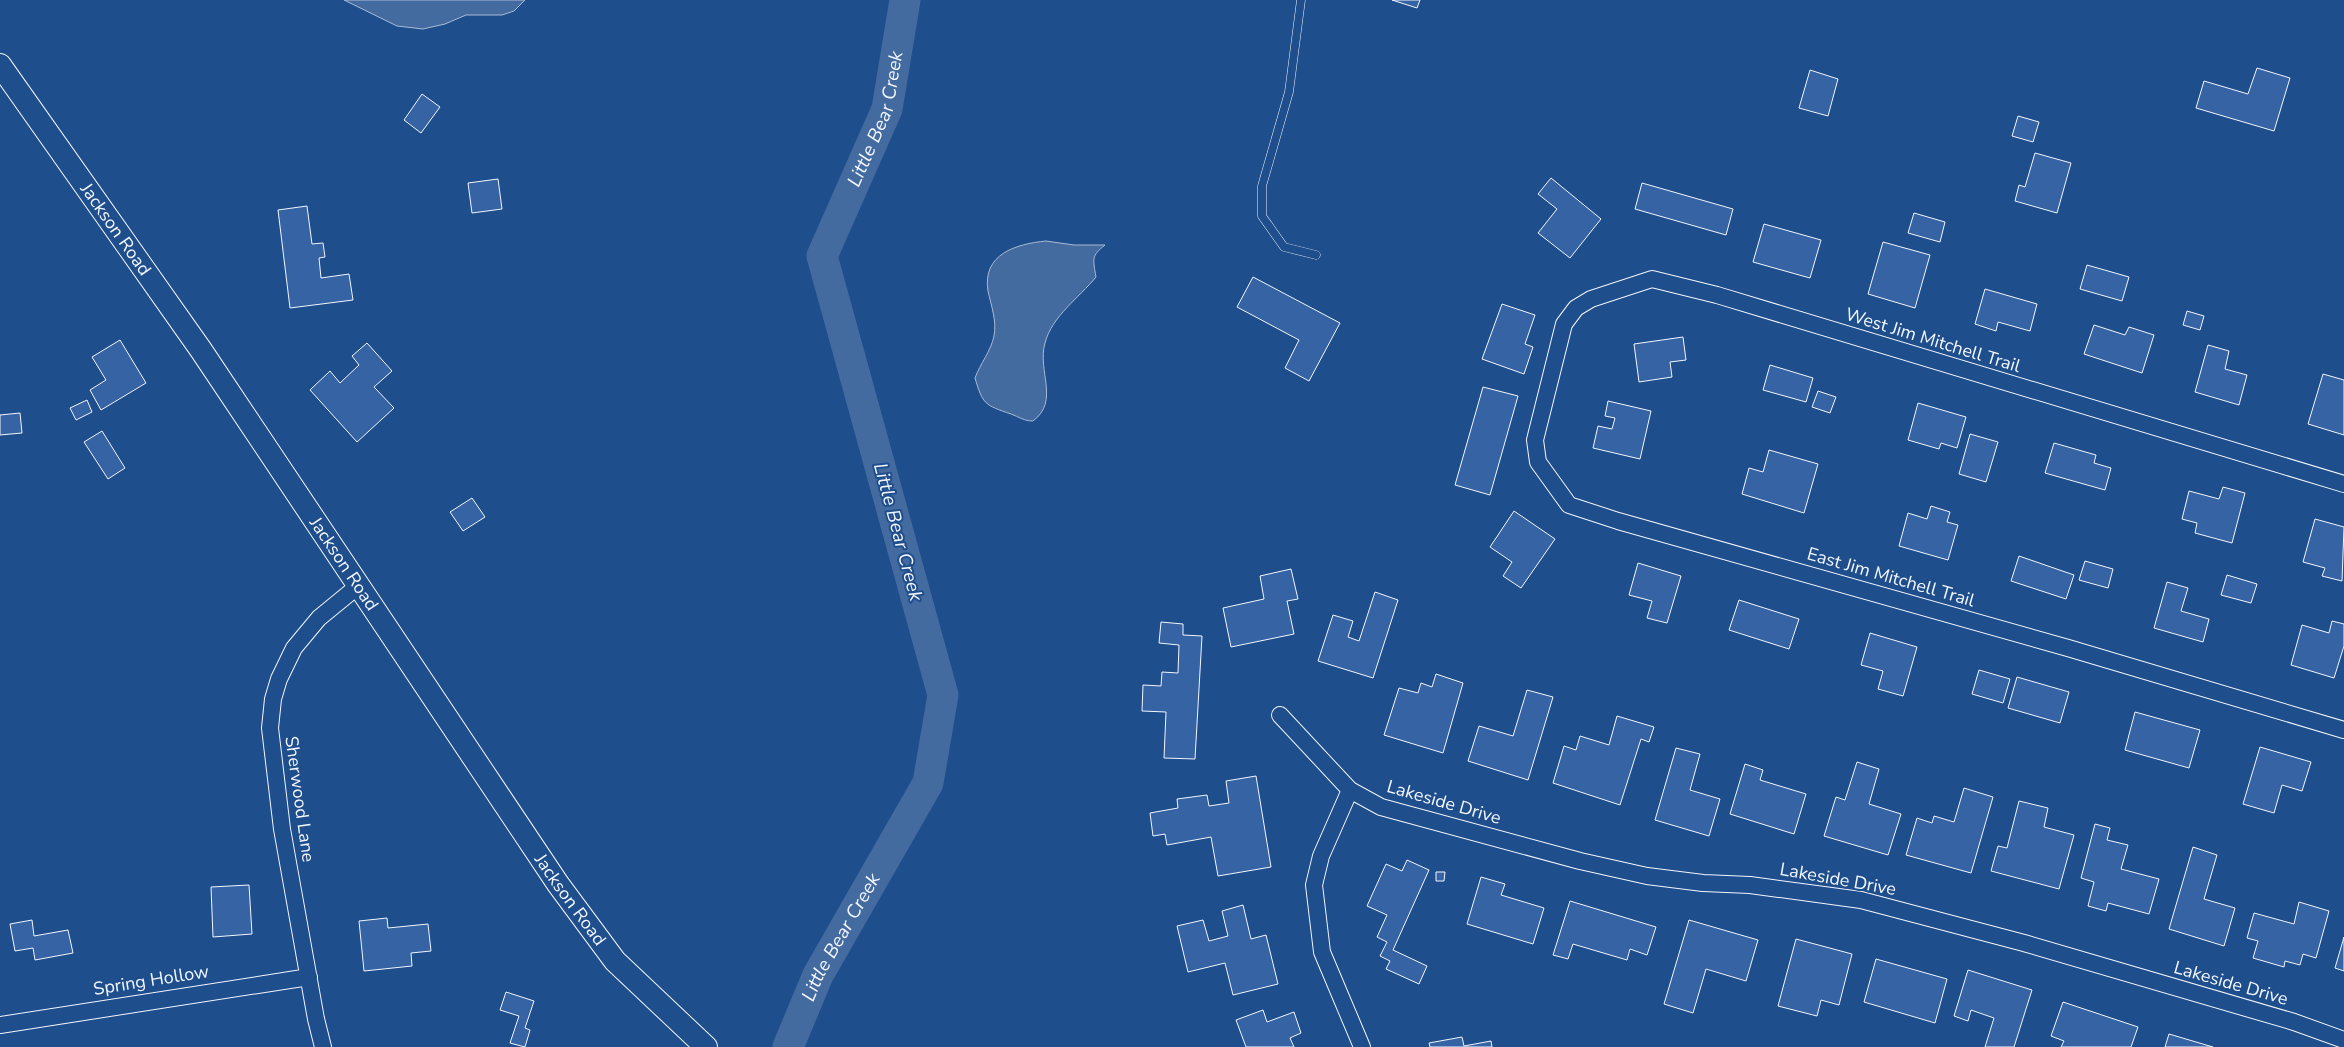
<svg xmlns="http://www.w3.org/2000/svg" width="2344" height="1047" font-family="'Nunito Sans',sans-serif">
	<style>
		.water { fill: #446ba0; stroke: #a8bbd7 }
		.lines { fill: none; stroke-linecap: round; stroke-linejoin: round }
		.river { stroke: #446ba0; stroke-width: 31 }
		.building { fill: #3563a3; stroke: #f2f6ff }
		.service-casing { stroke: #f2f6ff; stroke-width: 9 }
		.minor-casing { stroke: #f2f6ff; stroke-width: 18 }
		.secondary-casing { stroke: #f2f6ff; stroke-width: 24 }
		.service { stroke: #1f4e8c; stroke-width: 8 }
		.minor { stroke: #1f4e8c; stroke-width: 16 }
		.secondary { stroke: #1f4e8c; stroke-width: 22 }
		.labels { text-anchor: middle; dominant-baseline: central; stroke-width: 4; stroke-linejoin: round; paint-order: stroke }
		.street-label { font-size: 18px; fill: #f2f6ff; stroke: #1f4e8c }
		.water-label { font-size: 19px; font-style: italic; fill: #f2f6ff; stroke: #1f4e8c }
	</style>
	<rect width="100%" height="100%" fill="#1f4e8c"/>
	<path class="water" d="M344,0H525L514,11L502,15H466L445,24L423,29L397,26Z
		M1046,241L1074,245H1105C1091,256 1093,259 1096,277C1079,298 1052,316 1045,343C1037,371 1060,401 1033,421C1024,421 1019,417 1011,414C985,405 983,405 975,378C980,364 991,351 994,336C997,321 991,305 988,291C982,254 1016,244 1046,241Z"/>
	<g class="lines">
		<path class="river" id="s1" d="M788,1047L818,975L928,783L943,695L822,256L887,109L905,0"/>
	</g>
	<path class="building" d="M1392,0H1420L1417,8Z
		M2257,68L2290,78L2274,131L2196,108L2204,81L2248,94Z
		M1810,70L1838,79L1828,116L1799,108Z
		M422,94L440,107L421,133L404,120Z
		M2018,116L2039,122L2033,142L2012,136Z
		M2035,153L2071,163L2057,213L2015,201L2019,185L2025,187Z
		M1551,178L1601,219L1570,258L1538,233L1557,209L1538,194Z
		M498,179L502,209L472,213L468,183Z
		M1642,183L1733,209L1726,235L1635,209Z
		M307,206L312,244L323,243L325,257L319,258L321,278L349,274L353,300L290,308L278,210Z
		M1914,213L1945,222L1940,242L1908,233Z
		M1764,224L1821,240L1810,278L1753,262Z
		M1883,242L1930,255L1915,308L1868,294Z
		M2087,265L2129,277L2122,301L2080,289Z
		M1253,277L1340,323L1309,381L1285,368L1299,340L1237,307Z
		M1985,289L2037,304L2030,331L1998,322L1996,331L1975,324Z
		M1502,304L1535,315L1525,344L1533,347L1524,374L1482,359Z
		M2187,311L2204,316L2200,330L2183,325Z
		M2094,325L2125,335L2129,327L2154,335L2142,373L2084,354Z
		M1683,337L1686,360L1670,362L1672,377L1639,382L1634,344Z
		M120,340L146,383L101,410L90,390L106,380L92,357Z
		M367,343L392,371L374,387L394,408L357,442L310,390L330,371L340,383L359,365L352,356Z
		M2208,345L2229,351L2225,369L2247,375L2239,405L2195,392Z
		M1770,365L1813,378L1806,402L1763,390Z
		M2323,374L2344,380V435L2308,424Z
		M1483,387L1518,396L1490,495L1455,485Z
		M1818,391L1836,397L1830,413L1812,407Z
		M87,400L92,412L76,420L70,408Z
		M1608,401L1651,411L1640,459L1593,448L1598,426L1612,429L1615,418L1605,416Z
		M1918,403L1966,417L1957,448L1941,443L1939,449L1908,440Z
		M20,413L22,433L0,435V415Z
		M102,431L125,468L108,479L84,442Z
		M1970,434L1998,442L1986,482L1959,474Z
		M2054,443L2096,455L2094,463L2111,468L2105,490L2045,473Z
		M1769,450L1818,464L1804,513L1742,494L1749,468L1763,472Z
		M2223,487L2245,493L2232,543L2195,533L2197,523L2182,519L2189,491L2219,499Z
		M472,498L485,517L463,531L450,512Z
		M1931,506L1950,512L1947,522L1958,525L1948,560L1899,546L1908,513L1927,519Z
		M1514,511L1555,539L1521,588L1503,576L1512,562L1490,547Z
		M2315,519L2344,527L2342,581L2322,576L2325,568L2303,562Z
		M2019,556L2074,575L2066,599L2011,581Z
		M2085,561L2113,569L2108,588L2079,580Z
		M1638,563L1681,576L1667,623L1647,618L1652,601L1629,595Z
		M1291,569L1298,599L1287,601L1294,634L1231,647L1223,608L1264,599L1260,576Z
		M2227,575L2257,584L2251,603L2221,595Z
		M2167,582L2188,588L2181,611L2209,619L2203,642L2154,628Z
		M1375,592L1398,600L1373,678L1318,661L1333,615L1353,621L1348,637L1359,641Z
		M1739,600L1799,619L1789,649L1729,630Z
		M2332,621L2344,624V646L2334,678L2291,665L2302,625L2329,633Z
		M1161,622L1183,624V635L1202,636L1195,759L1164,758L1166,712L1142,711L1143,685L1161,686L1162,672L1178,673L1179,645L1159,643Z
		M1870,633L1917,647L1903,696L1878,689L1883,671L1861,665Z
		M1979,670L2010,679L2003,703L1972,694Z
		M1436,674L1463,683L1443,753L1384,735L1399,688L1418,693L1421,683L1432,687Z
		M2017,677L2069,692L2060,723L2008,708Z
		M1527,690L1553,697L1528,780L1468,761L1479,726L1513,736Z
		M2135,712L2200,730L2189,768L2125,750Z
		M1617,716L1654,727L1649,742L1641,739L1620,805L1553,783L1564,746L1576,750L1580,736L1609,745Z
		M2260,747L2311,762L2302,791L2282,785L2274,813L2243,804Z
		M1676,748L1700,754L1690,790L1720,799L1709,836L1655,820Z
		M1857,762L1879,769L1869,804L1901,814L1888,855L1824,836L1836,797L1845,800Z
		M1745,764L1763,770L1760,780L1806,794L1794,834L1730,814Z
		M1256,776L1271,867L1218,876L1211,837L1167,845L1165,834L1153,836L1150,813L1178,808L1177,799L1207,795L1209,806L1229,803L1226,781Z
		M1964,788L1993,797L1971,873L1906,855L1917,818L1932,823L1934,816L1954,822Z
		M2019,801L2048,808L2044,827L2074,835L2059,889L1991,871L1998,846L2007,848Z
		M2095,824L2110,828L2107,840L2128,845L2121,869L2159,879L2149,914L2108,903L2106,911L2088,906L2094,882L2081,878Z
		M2193,847L2217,855L2204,899L2235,908L2224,946L2169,929Z
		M1407,860L1429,870L1393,950L1427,966L1419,984L1386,969L1390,961L1380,956L1387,942L1377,937L1387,915L1367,906L1386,864L1402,871Z
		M1436,872H1445L1444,881H1436Z
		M1481,877L1505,884L1501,895L1544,908L1533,944L1467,924Z
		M249,885L252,934L213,937L211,887Z
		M1570,901L1656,927L1647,955L1630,949L1627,960L1573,944L1568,959L1553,955Z
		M2299,902L2329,911L2316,958L2303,954L2300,965L2285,961L2284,967L2253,958L2258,941L2247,938L2254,913L2294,924Z
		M1243,905L1251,939L1266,935L1278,984L1233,995L1225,963L1188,972L1177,926L1203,920L1209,941L1228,936L1222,911Z
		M387,918L388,928L428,924L431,951L411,953L412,966L364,971L359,921Z
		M32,920L34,936L68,930L73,953L35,960L33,948L15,951L10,924Z
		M1689,920L1758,940L1746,981L1706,969L1693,1013L1664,1004Z
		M2344,937V971L2335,968Z
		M1796,939L1852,954L1839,1005L1821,1000L1817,1016L1778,1006Z
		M1876,959L1947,979L1935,1023L1864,1002Z
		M1968,970L2032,990L2014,1047H1985L1994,1018L1971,1010L1968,1021L1954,1016Z
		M506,992L534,1001L525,1028L530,1030L525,1047L510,1043L519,1016L500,1010Z
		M2063,1002L2138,1027L2131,1047H2061L2064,1041L2051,1036Z
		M1263,1010L1267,1022L1294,1012L1301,1033L1290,1038L1294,1047H1246L1236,1020Z
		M2169,1034L2213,1047H2165Z
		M1462,1037L1464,1046L1491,1041L1492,1047H1430L1429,1043Z"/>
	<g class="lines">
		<g class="service-casing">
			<path id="service" d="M1301,0L1289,92L1262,186V216L1284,247L1316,255"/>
		</g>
		<g class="minor-casing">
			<path id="minor" d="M2344,484L1717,295L1652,279L1591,299L1576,308L1564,324L1535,440L1538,462L1569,505L1618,521L2068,648L2344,730
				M1280,715L1350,790L1381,807L1580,861L1647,876L1703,883L1750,885L1861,900L2024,943L2294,1022L2344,1040
				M1350,790L1321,856L1314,885L1322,952L1362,1047
				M0,1025L309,977
				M323,1047L316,1019L282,829L270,728L273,699L279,679L294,648L319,618L358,586"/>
		</g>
		<g class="secondary-casing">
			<g id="secondary">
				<path id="s2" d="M0,65L201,350L558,884L615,961L706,1047"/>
			</g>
		</g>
		<use href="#service" class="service"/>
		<use href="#minor" class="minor"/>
		<use href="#secondary" class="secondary"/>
	</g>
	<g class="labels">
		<g class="street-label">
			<text stroke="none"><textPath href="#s2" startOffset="201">Jackson Road</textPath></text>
			<text transform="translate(1933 340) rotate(17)">West Jim Mitchell Trail</text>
			<text stroke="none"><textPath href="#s2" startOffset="606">Jackson Road</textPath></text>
			<text transform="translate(1891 577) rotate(16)">East Jim Mitchell Trail</text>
			<text transform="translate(300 799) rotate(82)">Sherwood Lane</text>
			<text transform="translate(1444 802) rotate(16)">Lakeside Drive</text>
			<text transform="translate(1838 879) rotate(10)">Lakeside Drive</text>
			<text stroke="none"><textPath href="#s2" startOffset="1011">Jackson Road</textPath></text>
			<text transform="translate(151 980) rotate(-9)">Spring Hollow</text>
			<text transform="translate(2231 983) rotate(16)">Lakeside Drive</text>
		</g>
		<g class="water-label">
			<text stroke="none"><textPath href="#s1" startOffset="992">Little Bear Creek</textPath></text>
			<text transform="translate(898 532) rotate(75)">Little Bear Creek</text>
			<text stroke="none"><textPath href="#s1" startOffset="122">Little Bear Creek</textPath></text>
		</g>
	</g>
</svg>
